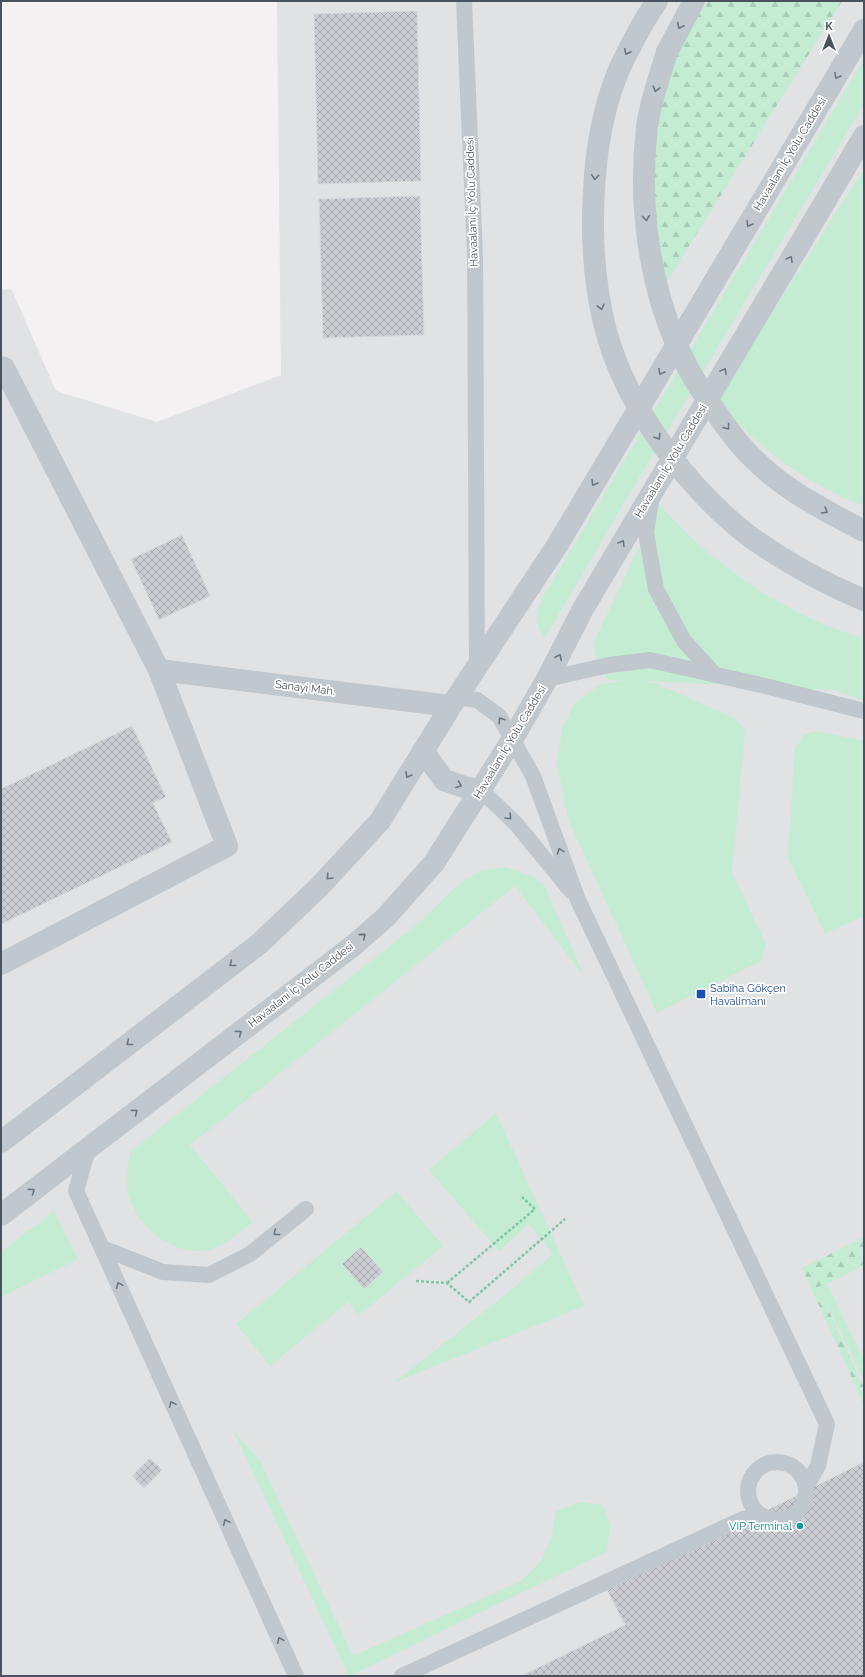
<svg xmlns="http://www.w3.org/2000/svg" width="865" height="1677" font-family="Raleway,sans-serif">
	<style>
		.airport { fill: #e0e2e4 }
		.grass { fill: #c3ecd3 }
		.forest { fill: url(#forest-firs) }
		.building { fill: url(#building-cross-hatch); stroke: #d5d7db }
		.lines { fill: none; stroke-linecap: round; stroke-linejoin: round }
		.path { stroke: #7dc8a4; stroke-width: 2.5; stroke-dasharray: 3 2; stroke-linecap: butt }
		.lane { stroke: #c0c8ce; stroke-width: 16 }
		.street { stroke: #c0c8ce; stroke-width: 22 }
		.street-bridge { stroke: #c0c8ce; stroke-width: 22 }
		.oneway { stroke: #6d767f }
		.transit-dot { fill: #1a4fb4; stroke: #fff; stroke-width: 1.5 }
		.culture-dot { fill: #0f9aa8; stroke: #fff; stroke-width: 1.5 }
		.labels { text-anchor: middle; dominant-baseline: central; stroke-width: 3.5; stroke-linejoin: round; paint-order: stroke }
		.street-label { font-size: 11px; fill: #4a535d; stroke: #fff }
		.transit-label { font-size: 11px; fill: #164399; stroke: #fff; text-anchor: start }
		.culture-label { font-size: 11px; fill: #0d838f; stroke: #fff; text-anchor: end }
	</style>
	<defs>
		<pattern id="forest-firs" width="22" height="20" patternUnits="userSpaceOnUse"><rect width="22" height="20" fill="#c3ecd3"/><path d="M5 1l3.5 6h-7zM16 11l3.5 6h-7z" fill="#a9ccb8"/></pattern>
		<pattern id="building-cross-hatch" width="8" height="8" patternUnits="userSpaceOnUse"><rect width="8" height="8" fill="#cbcdd2"/><path d="M0 0l8 8M0 8l8-8" fill="none" stroke="#a7a9ae"/></pattern>
	</defs>
	<rect width="100%" height="100%" fill="#f3f1f1"/>
	<path class="airport" d="M277,1H864V1676H1V289L12,290L56,391L157,422L281,375Z"/>
	<path class="grass" d="M864,59V104L630,493L545,638C534,625 536,612 543,597Z
		M864,169V505C853,503 843,497 833,492C787,470 750,438 716,400Z
		M659,505C674,520 689,537 705,550C751,588 806,623 864,638V700L833,690L643,681L655,683L734,718L745,731L732,873L766,944L761,961L657,1013L569,821L557,764L562,729L575,703L601,684L628,681L608,680L596,662L594,642Z
		M817,731L864,741V916L825,933L788,858L795,748L805,734Z
		M506,867L531,876L544,885L584,976L515,886L190,1145L253,1222C242,1230 229,1242 217,1247C181,1263 136,1229 128,1193C125,1179 128,1164 131,1151L414,927L460,883L482,870Z
		M496,1113L584,1306L395,1382L505,1295L553,1254L529,1224L499,1251L429,1170Z
		M397,1191L443,1246L359,1315L348,1302L270,1366L236,1324Z
		M54,1211L78,1259L1,1297V1252Z
		M864,1241V1265L827,1284L864,1360V1380L809,1268Z
		M233,1430L259,1459L353,1656L521,1581L542,1560L552,1535L556,1511L581,1502L602,1505L611,1525L606,1552L349,1676Z"/>
	<path class="forest" d="M708,1H842L663,288L649,222L656,119L678,52L694,22Z
		M864,1237V1264L818,1287L864,1388V1405L802,1268Z"/>
	<path class="building" d="M417,11L421,181L318,184L314,14Z
		M420,196L424,335L323,338L319,199Z
		M182,535L210,596L159,620L131,559Z
		M132,726L166,797L153,803L172,842L1,924V789Z
		M361,1247L383,1272L364,1289L342,1264Z
		M150,1458L162,1470L144,1488L132,1476Z
		M864,1462V1676H526L525,1674L625,1625L607,1590Z"/>
	<g class="lines">
		<path class="path" d="M416,1281L447,1283L469,1302L565,1219
			M447,1283L535,1209L522,1197"/>
		<path class="lane" d="M464,1L475,255L477,666
			M651,500L646,533L656,589L684,641L715,675
			M547,679L609,665L650,660L765,686L864,711
			M457,697L477,700L499,716L533,776L578,900L827,1424L818,1466L806,1487
			M481,790L517,825L571,891
			M88,1149L76,1191L296,1676
			M102,1248L163,1272L209,1275L250,1254L306,1209
			M748 1491a29 29 0 1 1 58 0a29 29 0 1 1-58 0Z
			M402,1676L743,1519L762,1516"/>
		<path class="street" d="M646,18L657,1
			M667,52L694,1
			M1,367L4,368L159,670L227,846L1,964
			M159,670L451,706
			M423,751L444,780L467,788L481,790
			M1,1142L259,944L318,888L380,821L451,706L558,544L864,30
			M1,1215L354,945L386,917L434,863L512,740L547,679L583,609L864,136"/>
		<path class="street-bridge" d="M646,18C636,36 626,53 618,72C603,109 596,150 594,190C591,238 594,285 606,331C627,408 687,488 749,536C785,562 823,583 864,600
			M667,52C660,76 650,102 647,127C638,205 649,290 684,360C692,378 703,393 714,409C727,429 742,449 760,465C790,493 828,512 864,531"/>
	</g>
	<defs><path id="oneway-chevron" d="M-2-3.5L2.5 0L-2 3.5" fill="none" stroke-width="1.6" stroke-linecap="round" stroke-linejoin="round"/></defs>
	<g class="oneway">
		<use href="#oneway-chevron" transform="translate(680 26) rotate(117)"/>
		<use href="#oneway-chevron" transform="translate(627 52) rotate(115)"/>
		<use href="#oneway-chevron" transform="translate(837 76) rotate(121)"/>
		<use href="#oneway-chevron" transform="translate(656 89) rotate(105)"/>
		<use href="#oneway-chevron" transform="translate(595 177) rotate(95)"/>
		<use href="#oneway-chevron" transform="translate(646 218) rotate(85)"/>
		<use href="#oneway-chevron" transform="translate(749 224) rotate(121)"/>
		<use href="#oneway-chevron" transform="translate(790 259) rotate(-59)"/>
		<use href="#oneway-chevron" transform="translate(601 307) rotate(77)"/>
		<use href="#oneway-chevron" transform="translate(724 371) rotate(-59)"/>
		<use href="#oneway-chevron" transform="translate(661 372) rotate(121)"/>
		<use href="#oneway-chevron" transform="translate(727 427) rotate(53)"/>
		<use href="#oneway-chevron" transform="translate(658 437) rotate(56)"/>
		<use href="#oneway-chevron" transform="translate(594 483) rotate(121)"/>
		<use href="#oneway-chevron" transform="translate(825 511) rotate(31)"/>
		<use href="#oneway-chevron" transform="translate(622 543) rotate(-59)"/>
		<use href="#oneway-chevron" transform="translate(559 657) rotate(-63)"/>
		<use href="#oneway-chevron" transform="translate(501 720) rotate(-123)"/>
		<use href="#oneway-chevron" transform="translate(408 775) rotate(121)"/>
		<use href="#oneway-chevron" transform="translate(459 785) rotate(20)"/>
		<use href="#oneway-chevron" transform="translate(509 817) rotate(46)"/>
		<use href="#oneway-chevron" transform="translate(560 851) rotate(-110)"/>
		<use href="#oneway-chevron" transform="translate(329 877) rotate(133)"/>
		<use href="#oneway-chevron" transform="translate(363 936) rotate(-41)"/>
		<use href="#oneway-chevron" transform="translate(232 964) rotate(142)"/>
		<use href="#oneway-chevron" transform="translate(239 1033) rotate(-37)"/>
		<use href="#oneway-chevron" transform="translate(129 1043) rotate(142)"/>
		<use href="#oneway-chevron" transform="translate(135 1112) rotate(-37)"/>
		<use href="#oneway-chevron" transform="translate(32 1191) rotate(-37)"/>
		<use href="#oneway-chevron" transform="translate(276 1233) rotate(141)"/>
		<use href="#oneway-chevron" transform="translate(119 1285) rotate(-114)"/>
		<use href="#oneway-chevron" transform="translate(172 1404) rotate(-114)"/>
		<use href="#oneway-chevron" transform="translate(226 1522) rotate(-114)"/>
		<use href="#oneway-chevron" transform="translate(280 1640) rotate(-114)"/>
	</g>
	<rect class="transit-dot" x="696" y="989" width="10" height="10" rx="2"/>
	<circle class="culture-dot" cx="800" cy="1526" r="4"/>
	<g class="labels">
		<g class="street-label">
			<text transform="translate(790 154) rotate(-59)">Havaalanı İç Yolu Caddesi</text>
			<text transform="translate(472 202) rotate(-92)">Havaalanı İç Yolu Caddesi</text>
			<text transform="translate(671 461) rotate(-59)">Havaalanı İç Yolu Caddesi</text>
			<text transform="translate(305 688) rotate(7)">Sanayi Mah.</text>
			<text transform="translate(510 742) rotate(-59)">Havaalanı İç Yolu Caddesi</text>
			<text transform="translate(301 985) rotate(-38)">Havaalanı İç Yolu Caddesi</text>
		</g>
		<g class="transit-label">
			<text x="710" y="988">Sabiha Gökçen<tspan x="710" dy="13">Havalimanı</tspan></text>
		</g>
		<g class="culture-label">
			<text x="792" y="1526">VIP Terminal</text>
		</g>
	</g>
	<rect width="865" height="1677" fill="none" stroke="#4a535d" stroke-width="4"/>
	<g transform="translate(829 36)" stroke="#ffffff" stroke-width="3" paint-order="stroke">
	<path d="M0-3L7 15L0 10L-7 15Z" fill="#4a535d"/>
	<text y="-6" font-size="11" font-weight="bold" text-anchor="middle" fill="#4a535d">K</text>
	</g>
</svg>
